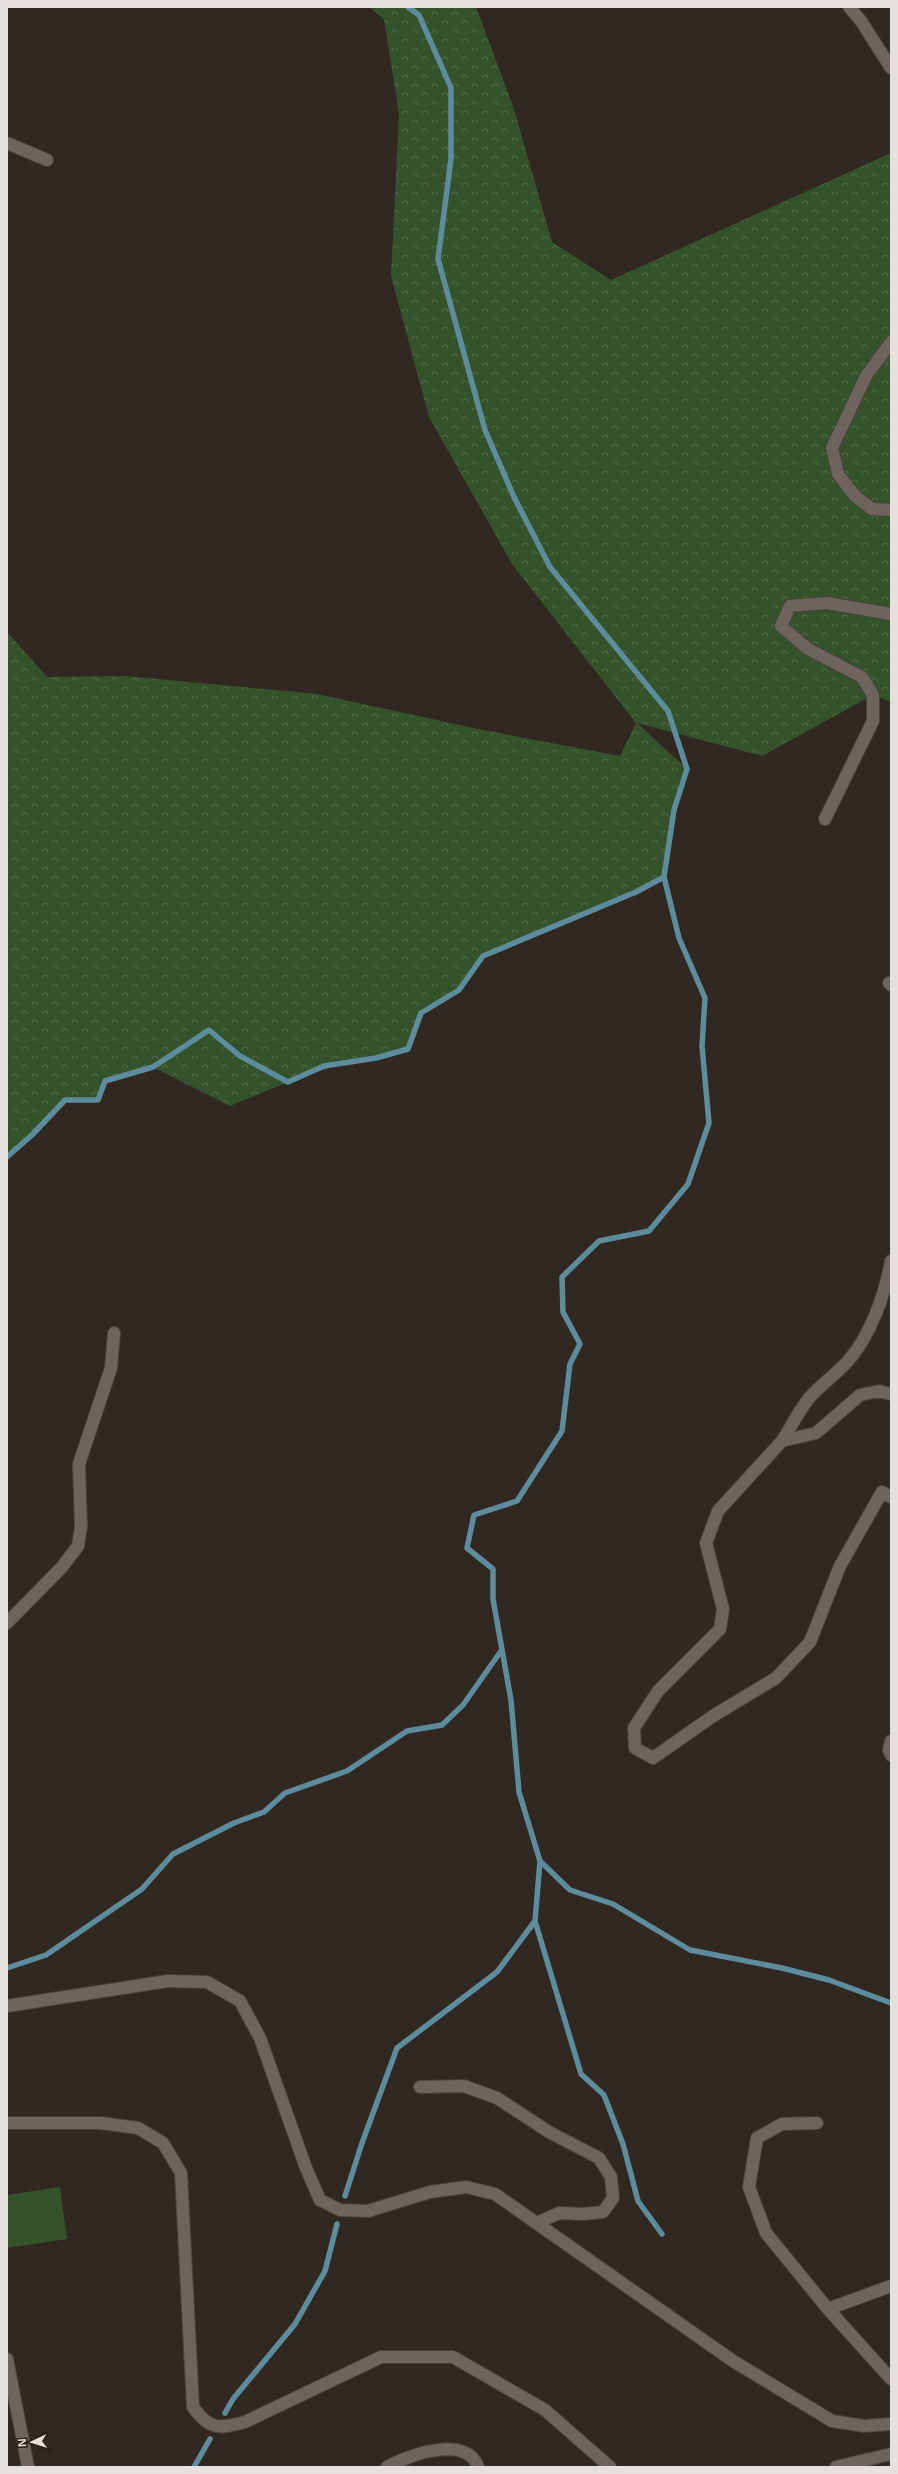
<svg xmlns="http://www.w3.org/2000/svg" width="898" height="2474" font-family="'Open Sans',sans-serif">
	<style>
		.grass { fill: #34532b }
		.forest { fill: url(#forest-crowns) }
		.lines { fill: none; stroke-linecap: round; stroke-linejoin: round }
		.stream { stroke: #5d8c9d; stroke-width: 5.5 }
		.minor-casing { stroke: #4a433d; stroke-width: 14 }
		.minor { stroke: #6e645d; stroke-width: 12 }
	</style>
	<defs>
		<pattern id="forest-crowns" width="20" height="18" patternUnits="userSpaceOnUse"><rect width="20" height="18" fill="#34532b"/><path d="M2 6a3 3 0 1 1 6 0M12 15a3 3 0 1 1 6 0" fill="none" stroke="#516b49"/></pattern>
	</defs>
	<rect width="100%" height="100%" fill="#312822"/>
	<path class="grass" d="M60,2187L67,2239L7,2248V2195Z"/>
	<path class="forest" d="M369,7H476L514,109L552,242L611,280L891,153V702L873,695L762,756L637,723L687,769L674,810L664,877L636,892L483,956L459,990L421,1013L408,1049L376,1058L341,1064L288,1082L230,1106L153,1067L106,1081L98,1100H65L32,1135L7,1157L8,633L47,677L125,676L317,694L478,729L620,756L636,723L512,564L429,417L391,276L399,114L384,19Z"/>
	<g class="lines">
		<path class="stream" d="M408,7L419,15L451,88V159L438,259L485,430L514,497L550,567L668,711L687,769L674,810L664,877L679,938L705,998L702,1046L709,1123L688,1184L649,1231L599,1241L562,1277L563,1312L580,1344L570,1364L562,1431L517,1501L474,1515L467,1548L493,1569V1599L511,1700L519,1792L540,1861L570,1890L613,1904L690,1950L782,1968L829,1980L891,2003
			M7,1157L32,1135L65,1100H98L105,1081L153,1067L209,1030L240,1056L288,1082L324,1066L376,1058L408,1049L421,1013L459,990L483,956L636,892L664,877
			M535,1921L581,2074L604,2095L623,2144L638,2201L662,2234
			M7,1968L46,1955L142,1889L173,1854L234,1823L264,1812L285,1793L347,1771L407,1731L442,1725L463,1705L501,1651
			M345,2196L362,2143L397,2048L497,1972L535,1921L540,1861
			M225,2413L233,2399L295,2324L325,2271L337,2224
			M194,2467L210,2439"/>
		<g class="minor-casing">
			<path id="minor" d="M849,7L861,21L891,68
				M7,143L47,160
				M891,342L866,376L832,448L838,474L855,496L872,509L891,510
				M825,819L873,721V695L862,677L808,649L781,626L790,606L827,603L891,614
				M889,983L891,985
				M891,1394L879,1391L860,1395L816,1433L782,1441L718,1511L706,1543L723,1609L720,1629L658,1691L634,1728L635,1748L653,1758L713,1716L776,1678L810,1642L840,1566L882,1492L891,1497
				M782,1441C791,1427 799,1410 810,1397C822,1384 836,1374 848,1361C871,1335 885,1294 891,1261
				M7,1623L62,1567L78,1546L81,1527L79,1464L111,1368L114,1333
				M891,1741L889,1750L891,1755
				M7,2006L168,1981L207,1982L240,2001L260,2038L306,2168L320,2200L340,2210L368,2211L430,2192L466,2187L495,2194L733,2361L832,2421L864,2426L891,2424
				M420,2087L464,2086L497,2098L549,2132L599,2158L611,2177L613,2198L603,2212L583,2214L559,2213L537,2223
				M7,2123H101L138,2128L163,2143L181,2173L193,2407C209,2430 219,2429 245,2422L381,2357H453L545,2410L610,2467
				M817,2123L782,2124L757,2138L749,2187L766,2233L828,2309L891,2379
				M828,2309L891,2286
				M7,2359L28,2467
				M387,2467C408,2455 467,2434 478,2467
				M836,2467L891,2454"/>
		</g>
		<use href="#minor" class="minor"/>
	</g>
	<rect width="898" height="2474" fill="none" stroke="#e6e0dc" stroke-width="16"/>
	<g transform="translate(32 2442) rotate(266)" stroke="#271f19" stroke-width="3" paint-order="stroke">
	<path d="M0-3L7 15L0 10L-7 15Z" fill="#e6e0dc"/>
	<text y="-6" font-size="11" font-weight="bold" text-anchor="middle" fill="#e6e0dc">N</text>
	</g>
</svg>
